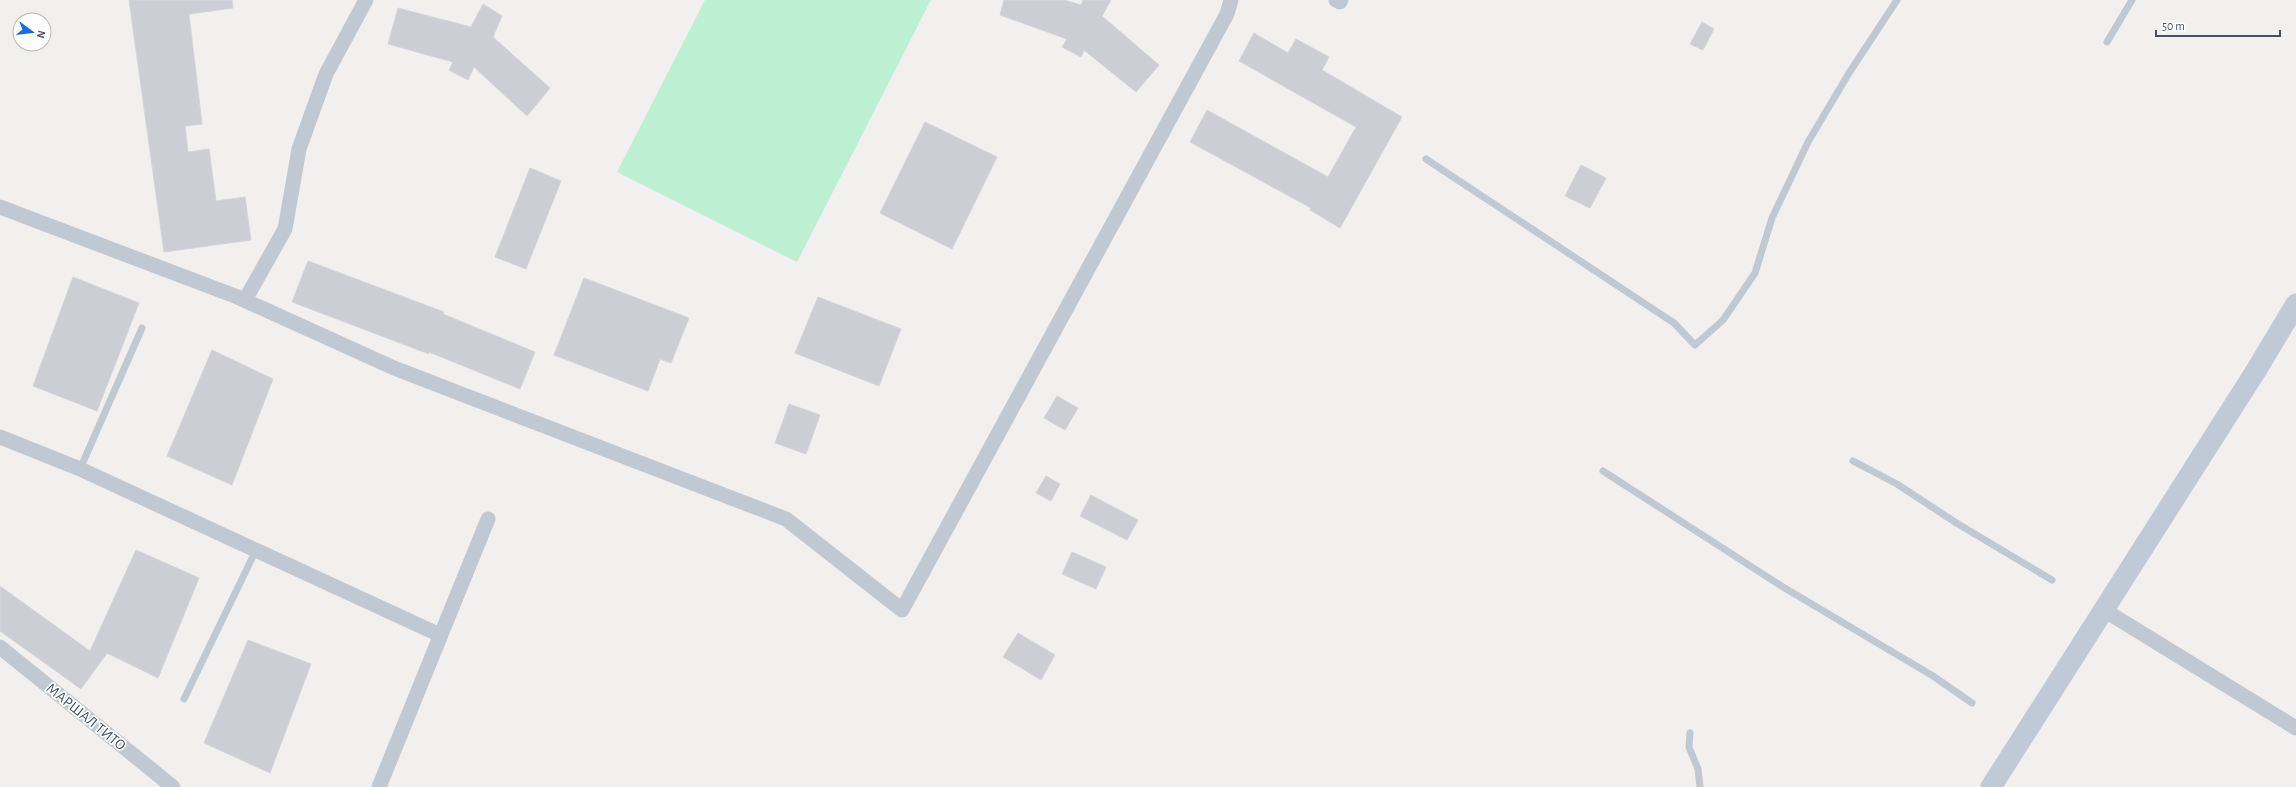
<svg xmlns="http://www.w3.org/2000/svg" width="2296" height="787" font-family="'Alegreya Sans',sans-serif">
	<style>
		.green { fill: #bdf0d2 }
		.building { fill: #ccced4; stroke: #d3d5db }
		.lines { fill: none; stroke-linecap: round; stroke-linejoin: round }
		.service { stroke: #c0c9d1; stroke-width: 7 }
		.minor { stroke: #c0c9d1; stroke-width: 15 }
		.secondary { stroke: #c0cad6; stroke-width: 21 }
		.labels { text-anchor: middle; dominant-baseline: central; stroke-width: 3.5; stroke-linejoin: round; paint-order: stroke }
		.street-label { font-size: 15px; fill: #47525d; stroke: #fff }
	</style>
	<rect width="100%" height="100%" fill="#f2efef"/>
	<path class="green" d="M705,0H931L797,262L617,172Z"/>
	<path class="building" d="M129,0H232L233,8L189,14L202,124L185,126L188,152L209,149L216,201L245,197L251,240L164,252Z
		M1004,0H1064L1081,5L1083,0H1111L1102,16L1159,65L1136,92L1084,50L1081,57L1062,47L1067,39L1000,15Z
		M483,4L502,16L493,37L550,88L527,116L474,67L468,80L449,70L453,62L388,44L398,8L471,27Z
		M1702,22L1714,29L1703,50L1690,44Z
		M1254,33L1288,53L1296,39L1329,57L1322,70L1402,117L1340,228L1310,210L1311,208L1190,142L1207,110L1328,177L1356,127L1239,61Z
		M925,122L997,157L952,249L880,213Z
		M1581,165L1606,178L1590,208L1565,196Z
		M530,168L561,181L526,269L495,257Z
		M308,261L444,312L443,314L535,352L520,389L429,352V354L292,302Z
		M73,277L139,303L97,411L33,386Z
		M584,278L689,318L671,363L660,359L648,391L554,355Z
		M818,297L901,329L879,386L795,353Z
		M212,350L273,379L232,485L167,456Z
		M1057,396L1078,408L1065,430L1044,418Z
		M789,404L820,415L806,454L775,443Z
		M1046,476L1060,484L1051,501L1036,493Z
		M1091,495L1138,520L1127,540L1080,516Z
		M136,550L199,578L158,678L107,653L81,689L0,631V586L90,651Z
		M1072,552L1106,567L1096,589L1062,574Z
		M1018,633L1055,655L1041,680L1003,657Z
		M248,640L311,664L270,773L204,743Z"/>
	<g class="lines">
		<path class="service" d="M2107,42L2132,0
			M1426,159L1674,323L1695,345L1723,320L1755,273L1772,218L1808,142L1849,73L1897,0
			M1853,461L1897,484L1958,524L2052,580
			M80,469L142,328
			M1603,471L1783,587L1933,676L1972,703
			M184,699L256,550
			M1690,733L1689,747L1698,769L1700,787"/>
		<path class="minor" d="M1336,0L1340,2L1341,0
			M0,207L235,296L394,368L786,519L902,610L1227,14L1231,0
			M245,300L285,229L299,149L326,74L366,0
			M0,437L80,469L440,635
			M2104,610L2296,728
			M0,647L173,787
			M379,787L488,519"/>
		<path class="secondary" d="M1991,787L2257,369L2296,304"/>
	</g>
	<g class="labels">
		<g class="street-label">
			<text transform="translate(86 717) rotate(39)">МАРШАЛ ТИТО</text>
		</g>
	</g>
	<g transform="translate(32 32) rotate(105)"><circle r="19" fill="#ffffff" stroke="#b5babe"/>
	<path d="M0-3L7 15L0 10L-7 15Z" fill="#166ce5"/>
	<text y="-6" font-size="11" font-weight="bold" text-anchor="middle" fill="#47525d">N</text>
	</g>
	<path d="M2156 30v6h124v-6" fill="none" stroke="#47525d" stroke-width="2"/>
	<text x="2162" y="30" font-size="12" fill="#47525d" stroke="#ffffff" stroke-width="3" paint-order="stroke">50 m</text>
</svg>
